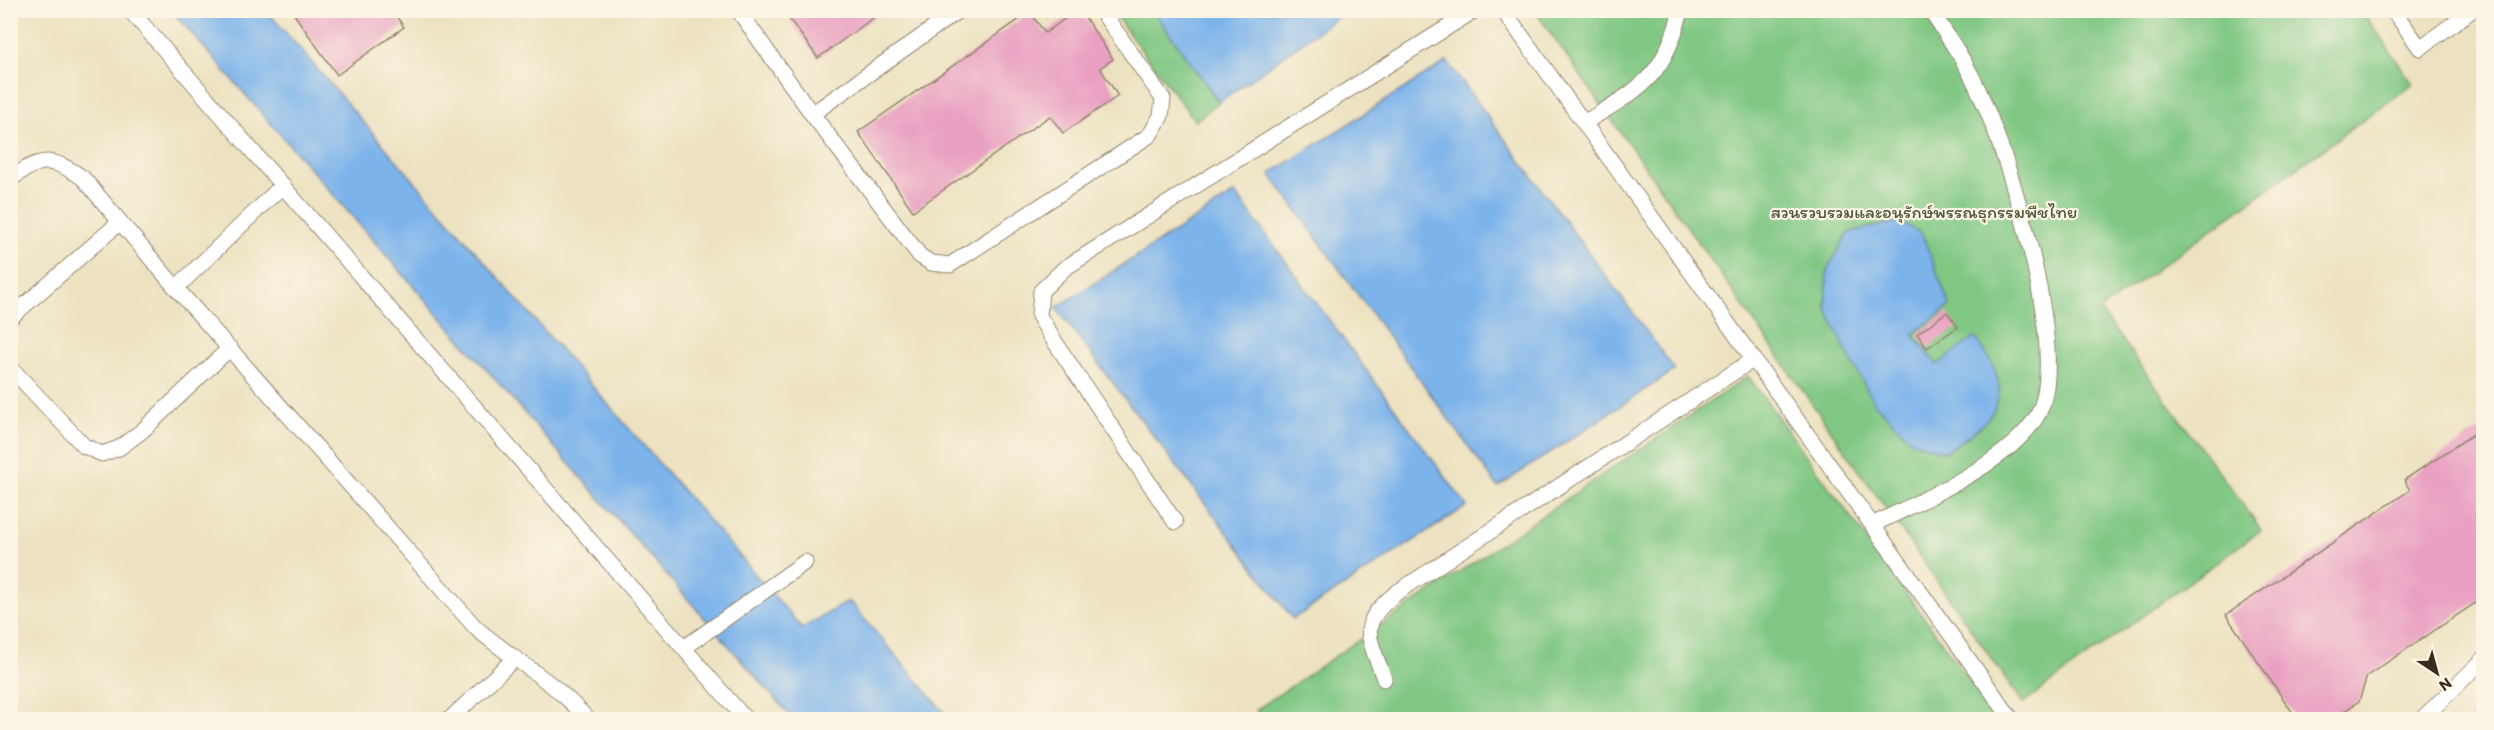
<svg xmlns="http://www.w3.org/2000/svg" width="2494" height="730" font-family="Itim,'Playpen Sans Thai',sans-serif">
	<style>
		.green { fill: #7fc783; stroke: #5d7850; stroke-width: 1.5 }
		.water { fill: #7bb3eb; stroke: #5b6e84; stroke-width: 1.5 }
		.building { fill: #e9a0c1 }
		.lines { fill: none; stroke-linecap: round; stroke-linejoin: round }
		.lane-casing { stroke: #948670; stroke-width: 17 }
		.lane { stroke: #fff; stroke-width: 15 }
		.labels { text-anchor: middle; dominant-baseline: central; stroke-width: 4.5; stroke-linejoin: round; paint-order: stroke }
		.park-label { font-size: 18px; fill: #4f593c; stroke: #fcf5e5 }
	</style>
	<rect width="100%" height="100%" fill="#fcf5e5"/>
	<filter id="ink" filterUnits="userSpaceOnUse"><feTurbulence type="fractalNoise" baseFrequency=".0167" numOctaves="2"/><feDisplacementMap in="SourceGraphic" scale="12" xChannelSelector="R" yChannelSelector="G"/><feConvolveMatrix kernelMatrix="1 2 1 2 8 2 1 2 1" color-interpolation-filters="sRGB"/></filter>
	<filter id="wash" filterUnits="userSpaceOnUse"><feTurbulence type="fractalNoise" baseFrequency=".008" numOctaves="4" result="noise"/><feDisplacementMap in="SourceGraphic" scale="24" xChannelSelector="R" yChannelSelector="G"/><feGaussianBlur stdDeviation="1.35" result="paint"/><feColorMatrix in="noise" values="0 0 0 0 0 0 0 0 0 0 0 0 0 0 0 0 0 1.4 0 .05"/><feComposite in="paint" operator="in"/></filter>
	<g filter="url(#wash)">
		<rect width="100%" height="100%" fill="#ece2c1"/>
		<path class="green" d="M1112,11H1153L1219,102L1195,121Z
			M1535,11H2362L2413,84L2100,310L2261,530L2023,703Z
			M1748,376L1998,719L1263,720L1256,710Z"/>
		<path class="water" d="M172,11H267L802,628L849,601L950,719H793Z
			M1153,11H1346L1219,102Z
			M1447,61L1675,370L1498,487L1270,174Z
			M1235,193L1467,506L1293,619L1056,308Z
			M1898,221L1922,234L1950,306L1913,334L1937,365L1975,337C2018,395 2000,417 1945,452L1913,442L1875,404L1846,351L1826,307L1827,270L1848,233Z"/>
		<g id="blocks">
			<path class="building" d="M291,10H392L404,27L337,75Z
				M783,10H884L818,58Z
				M1077,10H1080L1113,59L1100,68L1118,96L1063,133L1050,116L913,211L858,132L1030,12L1045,33Z
				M1947,312L1958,327L1927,348L1917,334Z
				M2484,427V597L2367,676L2359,701L2331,720L2297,719L2226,615L2410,490L2404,480Z
				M2484,706V720H2470Z"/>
		</g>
	</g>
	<g filter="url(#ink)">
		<use href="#blocks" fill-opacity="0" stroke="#948670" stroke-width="1.5"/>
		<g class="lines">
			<g class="lane-casing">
				<path id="lane" d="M130,10L746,720
					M738,10L812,114L920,256L931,263L950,265L1150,135L1161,116L1163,99L1101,10
					M1503,10L2012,720
					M2393,10L2420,48L2472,10
					M812,114L959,10
					M1584,123C1640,88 1664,79 1681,10
					M10,180C40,156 52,157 83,178L176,288L476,628C513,660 556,682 588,720
					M176,288L283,185
					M10,318L120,222
					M10,367L84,446L102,454L119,448L142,431L230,348
					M1175,522L1053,339L1039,316L1041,291L1065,268L1475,10
					M1872,525C1921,501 2009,463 2037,416C2072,356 2009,159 1981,96C1968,65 1949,38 1930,10
					M684,648L805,562
					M1384,679C1369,635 1356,626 1396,593L1754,359
					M449,720L515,658
					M2421,720L2484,659"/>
			</g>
			<use href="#lane" class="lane"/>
		</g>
	</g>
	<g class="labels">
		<g class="park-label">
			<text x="1924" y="212">สวนรวบรวมและอนุรักษ์พรรณธุกรรมพืชไทย</text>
		</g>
	</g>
	<rect width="2494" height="730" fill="none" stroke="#fcf5e5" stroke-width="36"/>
	<g transform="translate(2437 673) rotate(144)" stroke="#fcf5e5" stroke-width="4.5" paint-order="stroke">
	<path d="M0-4.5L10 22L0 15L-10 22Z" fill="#3b2a1e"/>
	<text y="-9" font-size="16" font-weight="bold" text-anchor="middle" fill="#3b2a1e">N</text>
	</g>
</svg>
